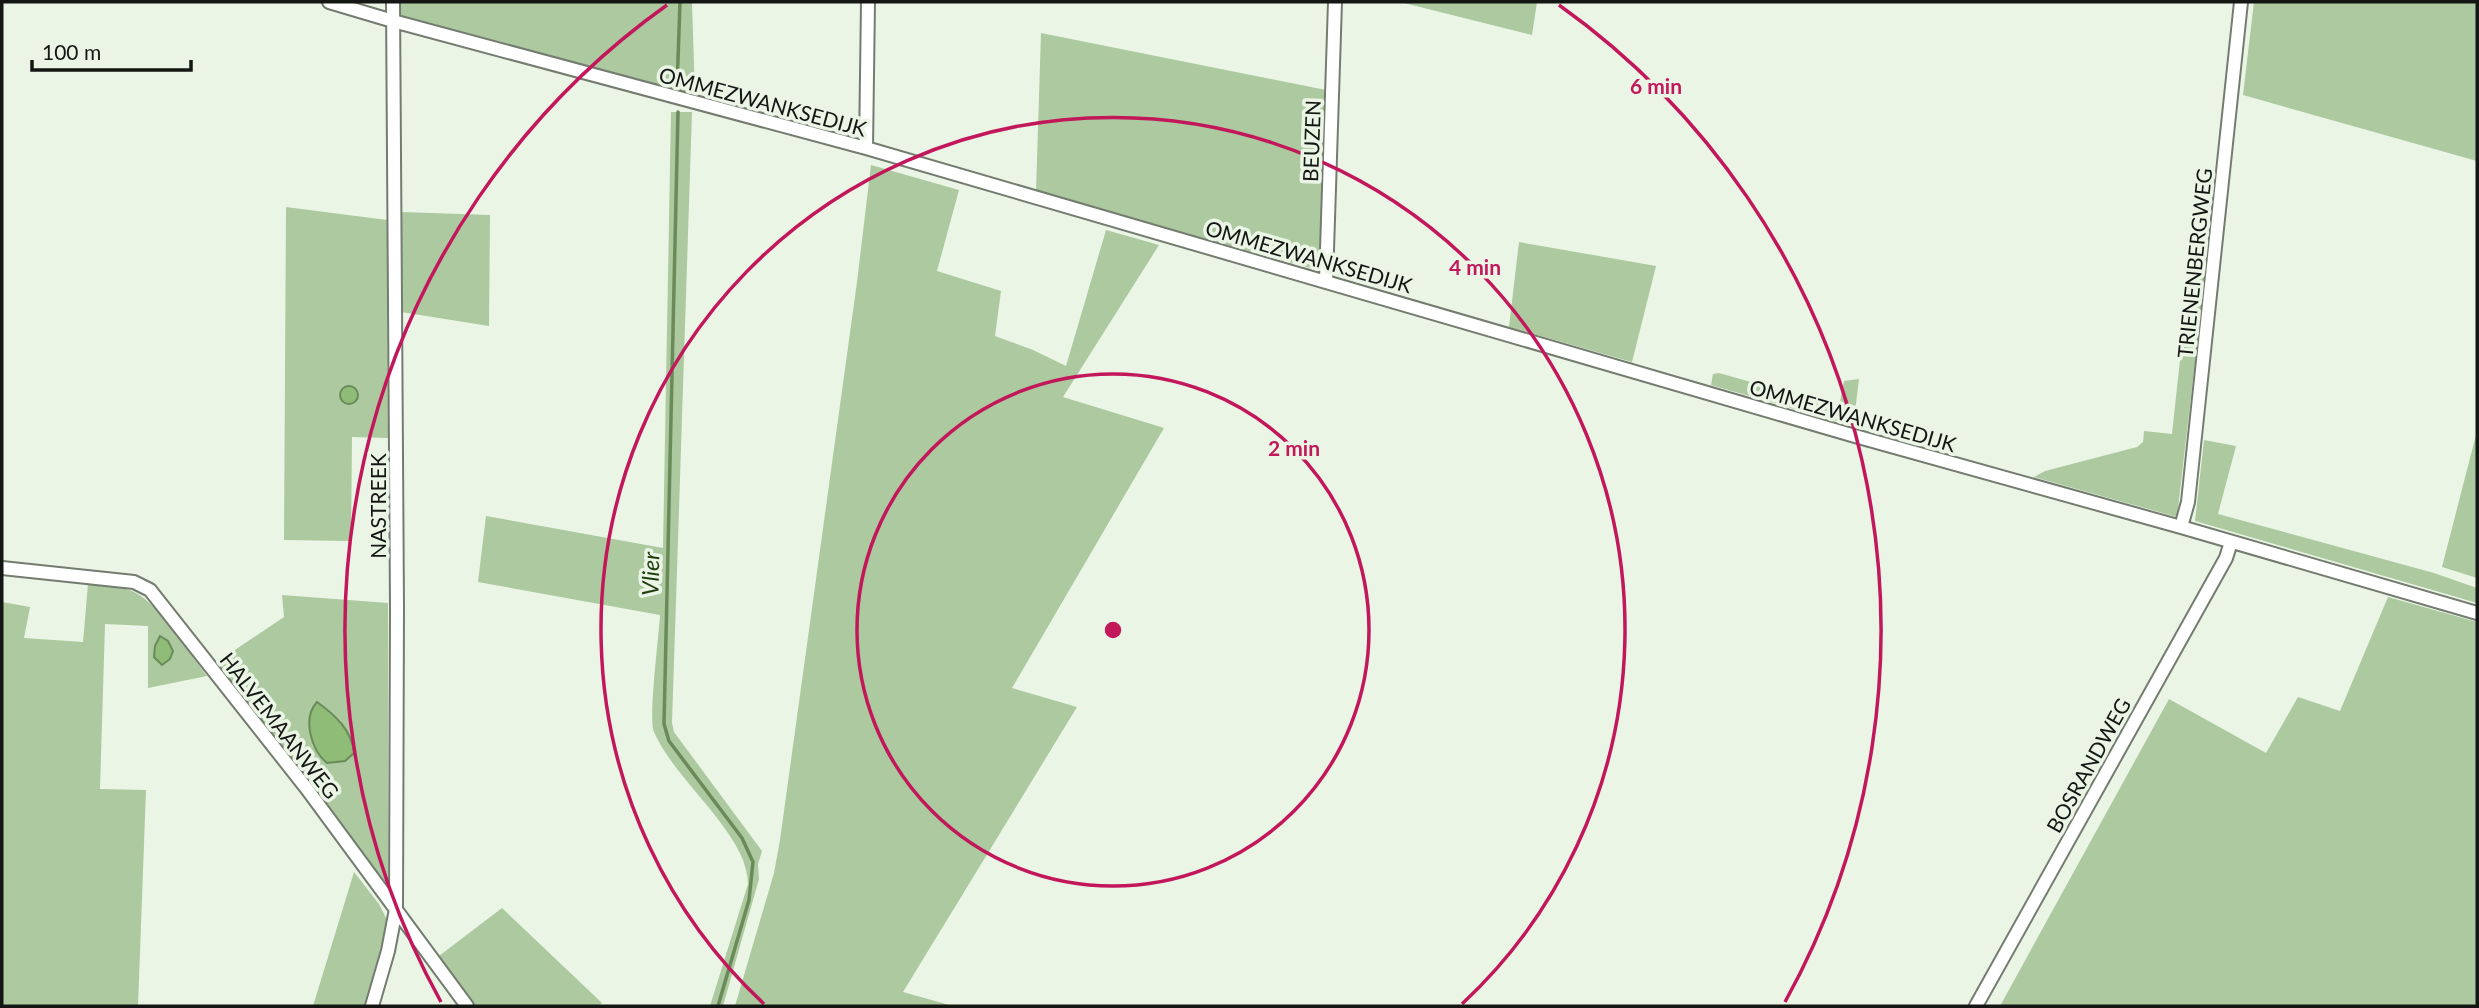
<svg xmlns="http://www.w3.org/2000/svg" width="2479" height="1008" font-family="Lato,sans-serif">
	<style>
		.green { fill: #acc99f; fill-rule: evenodd }
		.water { fill: #8fbd78; stroke: #6a8b59; stroke-width: 2 }
		.lines { fill: none; stroke-linecap: round; stroke-linejoin: round }
		.stream { stroke: #6a8b59; stroke-width: 3.5 }
		.street-casing { stroke: #747c70; stroke-width: 16 }
		.street { stroke: #fff; stroke-width: 12 }
		.ring { fill: none; stroke: #c2185b; stroke-width: 3.5 }
		.labels { text-anchor: middle; dominant-baseline: central; stroke-width: 7; stroke-linejoin: round; paint-order: stroke }
		.street-label { font-size: 21px; fill: #131612; stroke: #ebf5e6 }
		.water-label { font-size: 23px; font-style: italic; fill: #1e3c0b; stroke: #ebf5e6 }
		.centre { fill: #c2185b; stroke: #ebf5e6; stroke-width: 3.5 }
		.ring-label { font-size: 21px; text-anchor: middle; font-weight: bold; fill: #c2185b; stroke: #ebf5e6; stroke-width: 7; stroke-linejoin: round; paint-order: stroke }
	</style>
	<rect width="100%" height="100%" fill="#ebf5e6"/>
	<path class="green" d="M401,2H692L695,97L401,16Z
		M1400,2H1537L1532,35Z
		M2254,2H2477V161L2243,95Z
		M1041,33L1326,90L1321,271L1036,192Z
		M671,112H692L672,723L674,732L762,851L758,864L759,879L723,1006H710L748,884C748,834 674,780 654,732C648,719 659,635 660,615L478,582L486,516L663,548Z
		M871,165L959,190L937,271L1001,291L995,336L1033,350L1066,366L1106,230L1159,245L1063,397L1164,428L1012,688L1077,707L903,992L953,1006H735L774,873L780,840L857,282Z
		M286,207L387,220L388,438L352,437L351,541L284,540Z
		M402,212L490,215L489,326L401,312Z
		M1519,242L1656,266L1632,362L1509,327Z
		M2191,258H2207L2177,517L2034,477L2045,471L2137,447L2143,442L2144,431L2172,434Z
		M1719,373L1839,407L1844,381L1859,379L1854,420L1851,425L1711,385L1713,374Z
		M2477,431V578L2442,567Z
		M2204,440L2236,446L2218,514L2434,573L2477,588V603L2195,521Z
		M88,584C103,586 123,585 136,593C159,605 190,654 207,676L148,688V626L105,624L100,789L146,790L138,1006H2V602L30,607L24,638L83,642Z
		M282,595L388,603V888L274,745L217,662L284,617ZM317,702L341,721L313,747L310,719Z
		M2388,597L2477,622V1006H2000L2169,699L2266,753L2298,697L2340,711Z
		M354,872L379,904L388,922L365,1006H313Z
		M502,908L602,1003L598,1006H473L435,959Z"/>
	<path class="water" d="M340 395a9 9 0 1 1 18 0a9 9 0 1 1-18 0Z
		M160,636L168,641L173,651L170,659L162,665L154,657L155,646Z
		M317,702C335,715 352,730 354,753L345,761L327,763C311,750 302,718 317,702Z"/>
	<g class="lines">
		<path class="stream" d="M677,88L680,2
			M678,112L664,724L669,741L742,838L753,862L749,900L718,1006"/>
		<g class="street-casing">
			<path id="street" d="M329,2L393,21L866,148L1855,436L2181,527L2477,613
				M866,148L868,2
				M1326,281L1335,2
				M2181,527L2188,502L2241,2
				M2,568L134,582L150,590L307,789L467,1006
				M372,1006L388,951L396,909L397,607L393,2
				M1976,1006L2226,558L2231,542"/>
		</g>
		<use href="#street" class="street"/>
	</g>
	<g class="ring">
		<circle cx="1113" cy="630" r="256"/>
		<path d="M764 1004A512 512 0 1 1 1462 1004"/>
		<path d="M441 1002A768 768 0 0 1 667 5M1559 5A768 768 0 0 1 1785 1002"/>
	</g>
	<g class="labels">
		<g class="street-label">
			<text transform="translate(763 101) rotate(15)">OMMEZWANKSEDIJK</text>
			<text transform="translate(1311 141) rotate(-88)">BEUZEN</text>
			<text transform="translate(1309 256) rotate(16)">OMMEZWANKSEDIJK</text>
			<text transform="translate(2194 263) rotate(-84)">TRIENENBERGWEG</text>
			<text transform="translate(1853 415) rotate(16)">OMMEZWANKSEDIJK</text>
			<text transform="translate(377 506) rotate(-90)">NASTREEK</text>
			<text transform="translate(280 725) rotate(52)">HALVEMAANWEG</text>
			<text transform="translate(2088 765) rotate(-61)">BOSRANDWEG</text>
		</g>
		<g class="water-label">
			<text transform="translate(650 574) rotate(-89)">Vlier</text>
		</g>
	</g>
	<circle cx="1113" cy="630" r="10" class="centre"/>
	<g class="ring-label">
		<text x="1656" y="94">6 min</text>
		<text x="1475" y="275">4 min</text>
		<text x="1294" y="456">2 min</text>
	</g>
	<rect width="2479" height="1008" fill="none" stroke="#131612" stroke-width="7"/>
	<path d="M32 60v10h159v-10" fill="none" stroke="#131612" stroke-width="3.5"/>
	<text x="42" y="60" font-size="21" fill="#131612" stroke="#ebf5e6" stroke-width="5" paint-order="stroke">100 m</text>
</svg>
